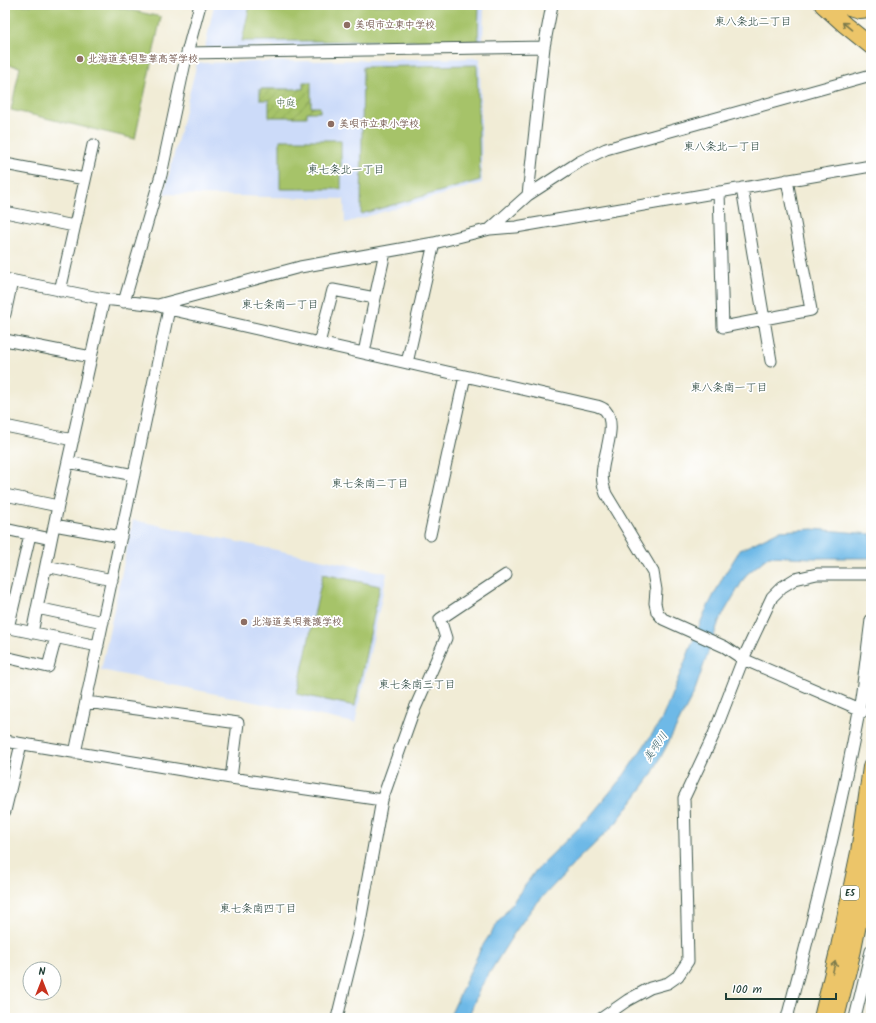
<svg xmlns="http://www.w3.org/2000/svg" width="876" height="1023" font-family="Kalam,'Klee One',sans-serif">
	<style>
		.built { fill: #ccdbf9 }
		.grass { fill: #a6c369; stroke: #62804e }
		.garden { fill: url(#garden-furrows); stroke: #62804e }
		.water { fill: #6eb9e7; stroke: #467b8e }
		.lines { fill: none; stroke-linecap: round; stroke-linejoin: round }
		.minor-casing { stroke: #3e574c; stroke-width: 13 }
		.highway-casing { stroke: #3e574c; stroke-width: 18 }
		.minor { stroke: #fff; stroke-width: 11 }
		.highway { stroke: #ecc569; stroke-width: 16 }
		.oneway { stroke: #7b7a4c }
		.education-dot { fill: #8d6e63; stroke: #fff; stroke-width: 1.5 }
		.labels { text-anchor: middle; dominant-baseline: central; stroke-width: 3.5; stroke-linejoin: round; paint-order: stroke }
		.shield { fill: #fff; stroke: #627771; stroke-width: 1 }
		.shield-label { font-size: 9px; font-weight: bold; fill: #1f3d34 }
		.education-label { font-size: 10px; font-weight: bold; fill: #785e54; stroke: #fff; text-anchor: start }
		.park-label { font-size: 10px; fill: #486544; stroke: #fff }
		.neighbourhood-label { font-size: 11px; fill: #1f3d34; stroke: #fff }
		.water-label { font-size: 11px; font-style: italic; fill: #37626a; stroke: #fff }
	</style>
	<defs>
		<pattern id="garden-furrows" width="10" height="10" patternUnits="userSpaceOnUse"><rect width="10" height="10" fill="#a6c369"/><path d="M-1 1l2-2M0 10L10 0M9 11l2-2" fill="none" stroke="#87a057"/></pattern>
	</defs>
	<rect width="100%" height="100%" fill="#fff"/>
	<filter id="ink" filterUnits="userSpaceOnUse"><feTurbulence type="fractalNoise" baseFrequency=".025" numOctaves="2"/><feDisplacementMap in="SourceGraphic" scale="8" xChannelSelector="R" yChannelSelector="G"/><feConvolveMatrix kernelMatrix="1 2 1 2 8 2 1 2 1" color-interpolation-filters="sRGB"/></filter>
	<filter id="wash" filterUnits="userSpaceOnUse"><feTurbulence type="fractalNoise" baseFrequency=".012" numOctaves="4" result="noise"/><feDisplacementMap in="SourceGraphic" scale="16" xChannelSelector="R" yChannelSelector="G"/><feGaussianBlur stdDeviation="0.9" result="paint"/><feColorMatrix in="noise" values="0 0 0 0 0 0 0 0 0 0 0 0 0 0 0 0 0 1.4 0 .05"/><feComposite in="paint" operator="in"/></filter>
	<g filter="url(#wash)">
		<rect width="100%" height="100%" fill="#f1ecd6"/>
		<path class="built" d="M214,5H484L483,44L205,48Z
			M480,58L482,183L345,223L344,199L164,194L197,63Z
			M133,520L387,573L355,723L101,670Z"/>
		<path class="grass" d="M5,5H117V7L161,17L135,139L11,110L20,67L5,64Z
			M250,5H479L478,41H242Z
			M477,65L480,180L361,214L363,67Z
			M280,140H341V189H280Z
			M323,574L380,586L355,706L297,694Z"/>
		<path class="garden" d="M303,82H311V107H320V112H307V117H269V100H260V89H303Z"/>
		<path class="water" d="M813,529L871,534V558H812L769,556L746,575L719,621L694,693L651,776L616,823L573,865L534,906L515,932L480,988L468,1018H449L481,948L497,924L536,870L587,820L624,775L661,721L704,614L723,577L740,550L779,531Z"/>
	</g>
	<g filter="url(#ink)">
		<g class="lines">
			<g class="minor-casing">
				<path id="minor" d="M187,53L544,47
					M5,164L85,179
					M742,188L771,361
					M719,192L723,327L811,310L787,180
					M528,195L544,47L552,5
					M5,212L74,226
					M490,229L528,195L579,162L606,149L871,75
					M5,279L104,299L157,305L169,309L597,406C600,407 603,408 605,410C617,423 605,452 603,467C601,477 603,486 606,494L653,572L656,590L655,603L657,612L663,619L725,647L743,659L859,709L862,712
					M60,291L93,145
					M375,298L385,252
					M124,302L161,175L187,53L200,5
					M158,305L300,267L434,243L490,229L516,227L871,166
					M5,314L12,281
					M5,340L91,357
					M319,343L333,290L375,298L364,353
					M407,363L434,243
					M5,426L73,440
					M68,462L134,475
					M5,495L58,506
					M54,525L121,537
					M5,529L51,539
					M430,535L465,376
					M46,566L112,580
					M37,608L103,622
					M5,627L98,646
					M8,628L30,535
					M32,633L58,506L104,299
					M5,657L48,667L56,637
					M87,702L238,723L231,778
					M5,741L231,778L382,800
					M75,753L169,309
					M5,811L21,744
					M337,1018L358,933L382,800L412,715L446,638L440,619L506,575
					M602,1018L628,1000L650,988L668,983L678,976L688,961L684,798L714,734L743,659L772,597L782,587L795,579L817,574H871
					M787,1018C814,916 840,814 859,711C864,681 867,650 871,620
					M855,1018L871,951"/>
			</g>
			<g class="highway-casing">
				<path id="highway" d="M823,5L845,25L871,46
					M843,5L859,10L871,9
					M822,1018L839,947L859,852L871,767
					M836,1018L853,950L871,858"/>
			</g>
			<use href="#minor" class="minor"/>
			<use href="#highway" class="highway"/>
		</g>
		<defs><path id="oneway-shaft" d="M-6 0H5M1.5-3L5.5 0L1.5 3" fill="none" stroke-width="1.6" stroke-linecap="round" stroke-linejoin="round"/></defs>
		<g class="oneway">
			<use href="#oneway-shaft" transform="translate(847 26) rotate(-140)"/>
			<use href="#oneway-shaft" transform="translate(834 967) rotate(-76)"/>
		</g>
	</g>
	<g class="education-dot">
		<circle cx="347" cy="25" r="4"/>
		<circle cx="80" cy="59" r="4"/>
		<circle cx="331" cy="124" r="4"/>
		<circle cx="244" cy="622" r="4"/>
	</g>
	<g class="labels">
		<rect class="shield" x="841" y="886" width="18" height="14" rx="3"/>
		<g class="shield-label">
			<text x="850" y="893">E5</text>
		</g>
		<g class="education-label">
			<text x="355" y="25">美唄市立東中学校</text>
			<text x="88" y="59">北海道美唄聖華高等学校</text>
			<text x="339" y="124">美唄市立東小学校</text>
			<text x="252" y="622">北海道美唄養護学校</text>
		</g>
		<g class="park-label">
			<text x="286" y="103">中庭</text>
		</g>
		<g class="neighbourhood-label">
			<text x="753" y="22">東八条北二丁目</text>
			<text x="722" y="147">東八条北一丁目</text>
			<text x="346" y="170">東七条北一丁目</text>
			<text x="280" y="305">東七条南一丁目</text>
			<text x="729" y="388">東八条南一丁目</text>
			<text x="370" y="484">東七条南二丁目</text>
			<text x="417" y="685">東七条南三丁目</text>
			<text x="258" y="909">東七条南四丁目</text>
		</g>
		<g class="water-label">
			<text transform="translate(656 747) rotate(-55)">美唄川</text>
		</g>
	</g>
	<rect width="876" height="1023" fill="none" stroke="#fff" stroke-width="20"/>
	<g transform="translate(42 981)"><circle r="19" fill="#ffffff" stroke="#a5b1ae"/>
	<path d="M0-3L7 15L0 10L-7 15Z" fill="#c8321e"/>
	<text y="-6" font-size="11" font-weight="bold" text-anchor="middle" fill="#1f3d34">N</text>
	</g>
	<path d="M726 993v6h110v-6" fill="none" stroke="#1f3d34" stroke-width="2"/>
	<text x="732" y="993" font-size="12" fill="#1f3d34" stroke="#ffffff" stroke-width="3" paint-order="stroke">100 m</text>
</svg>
